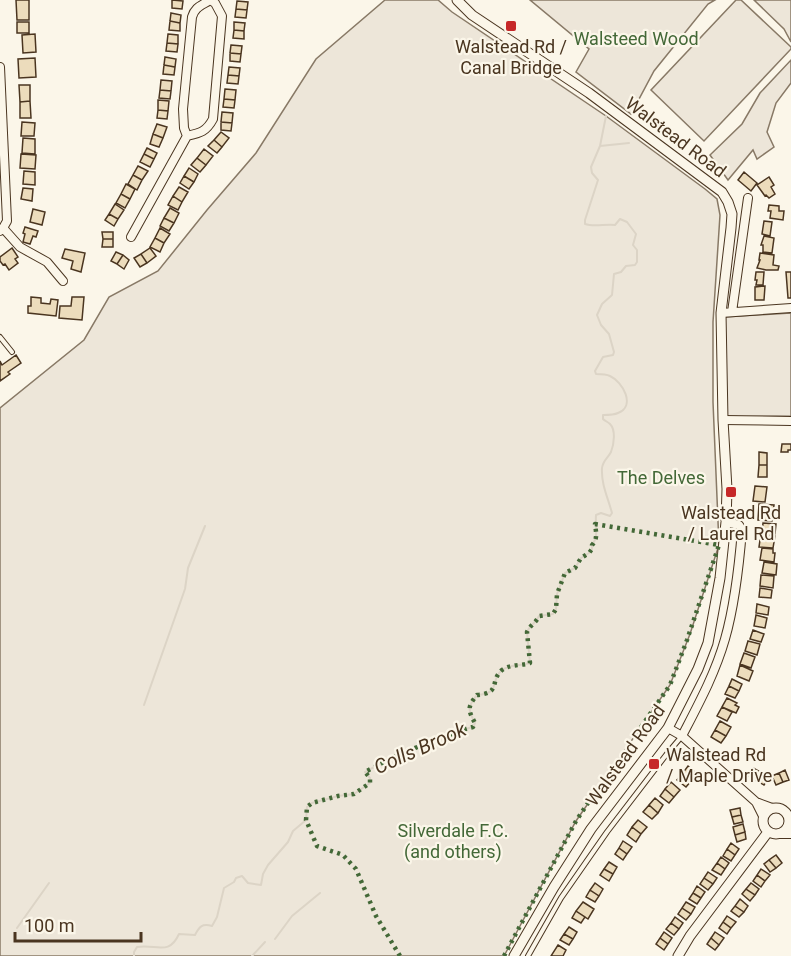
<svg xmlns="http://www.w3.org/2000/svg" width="791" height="956" font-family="Roboto,sans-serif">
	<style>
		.green { fill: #ede6d9; stroke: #887966; stroke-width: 1.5 }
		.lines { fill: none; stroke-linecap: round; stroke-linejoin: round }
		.stream { stroke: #dcd4c6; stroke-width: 2 }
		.building { fill: #ecdcbc; stroke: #4a3520; stroke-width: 1.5 }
		.service-casing { stroke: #4a3520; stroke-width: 6 }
		.minor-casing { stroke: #4a3520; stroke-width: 10 }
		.tertiary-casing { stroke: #4a3520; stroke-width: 11 }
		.service { stroke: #fbf6e9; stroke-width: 4 }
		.minor { stroke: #fbf6e9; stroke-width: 8 }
		.tertiary { stroke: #fbf6e9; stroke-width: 9 }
		.hedge { stroke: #436837; stroke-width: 4.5; stroke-dasharray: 3 4.5; stroke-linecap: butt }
		.poi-dot { fill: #c62828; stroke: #fbf6e9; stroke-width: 2 }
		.labels { text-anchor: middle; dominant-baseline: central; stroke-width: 4.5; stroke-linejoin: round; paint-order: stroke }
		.park-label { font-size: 18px; fill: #436837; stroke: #fbf6e9 }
		.poi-label { font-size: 18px; fill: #4a3520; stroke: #fbf6e9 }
		.street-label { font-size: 18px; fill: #4a3520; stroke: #fbf6e9 }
		.water-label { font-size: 20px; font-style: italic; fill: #4a3520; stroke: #fbf6e9 }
	</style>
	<rect width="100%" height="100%" fill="#fbf6e9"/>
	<path class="green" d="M385,0H438L452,12L606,116L705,189L717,199L720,215L713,322V402L719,545L690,634L670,685L576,821L504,956H0V408L84,340L109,297L158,271L207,210L256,153L316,59Z
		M530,0H715L708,4L654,71L631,114L576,72L589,49Z
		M736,0H741L791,47V49L704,141L651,90Z
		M754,0H791V42L784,29Z
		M791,60V83L776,103L767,132L774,147L757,159L753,150L728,180L710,155L742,124L760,93Z
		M791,313V416L725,417L724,317Z"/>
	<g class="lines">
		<path class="stream" d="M600,146L629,143
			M144,705L185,589L188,568L205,526
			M17,928L49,883
			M275,939L292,916L320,893
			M134,956V952L137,947C157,944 169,956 179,934L195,935C199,927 202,923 212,926L217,917L224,888L234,882L236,878L242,876L248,883L261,885L263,874L268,865L288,842L293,831L306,820L307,807L312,803L338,796L354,794L370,783V778L365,772C392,757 418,746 447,736C456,733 464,729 473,727L475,723C468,710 467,707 477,695C502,693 489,681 502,670C510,664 521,666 530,663L527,632C530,625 536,623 539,616L553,614L556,609L557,594L565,573L575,568L581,558L589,553L592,549V545C599,537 595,525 596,515L601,513L610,516L612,513C608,498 601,484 602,468C603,460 608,458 611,452C614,444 616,430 610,424C608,422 605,421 603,419V415C608,415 614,415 618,413C636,406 623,382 610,376C606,374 601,374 596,374L595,371L603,357L613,355L614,352L609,334L601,325L597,315L602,304L612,295L614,274L621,272L626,266L635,265L637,262V250L633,245L636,234L627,222L620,219L615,225C605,224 593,227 585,224V220L598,180L592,173L591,167L600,146L606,116
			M252,956L265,942"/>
	</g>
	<path class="building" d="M16,0H29V20H17Z
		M172,0L183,1L182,9L172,8Z
		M237,1L248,2L247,10L236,9Z
		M236,9L247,10L246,18L235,17Z
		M171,13L181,15L180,23L170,21Z
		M170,21L180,23V31L169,30Z
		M17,22H29V33H17Z
		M234,22L245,23L244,31L234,30Z
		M234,30L244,31V39L233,38Z
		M35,34L36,52L23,53L22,35Z
		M168,34L178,35V44L167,43Z
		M167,43L178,44L177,52L166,51Z
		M231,45L242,46L241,54L230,53Z
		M230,53L241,54L240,62L230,61Z
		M165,57L176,59L175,67L164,65Z
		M35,58L36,77L19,78L18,59Z
		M164,65L175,67L174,75L163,74Z
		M229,67L240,68L239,76L228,75Z
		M228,75L239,76L238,84L227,83Z
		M161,80L172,81L171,91L160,90Z
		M19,85H30V101L20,102Z
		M225,89L236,90L235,100L224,99Z
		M160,90L171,91L170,99L159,98Z
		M224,99L235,100L234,108L223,107Z
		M158,100L169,101L168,111L158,110Z
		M30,101L31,118H20V102Z
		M158,110L168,111L167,119L157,118Z
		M222,112L233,113L232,123L221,122Z
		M22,122L35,123L34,136H21Z
		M221,122L232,123L231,131L221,130Z
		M157,124L167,127L163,138L153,134Z
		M221,132L229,138L222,147L214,140Z
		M153,134L163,138L159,147L150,144Z
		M23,138L35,139V154L22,153Z
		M214,140L222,147L217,153L208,146Z
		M147,148L157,153L154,159L144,154Z
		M204,149L213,156L206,165L197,158Z
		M21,154L36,155L35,169L20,168Z
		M144,154L154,159L150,167L140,162Z
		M197,158L206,165L200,172L191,165Z
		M138,166L148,171L142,180L133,175Z
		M189,168L198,174L194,182L184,176Z
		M24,171L35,172V185L23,184Z
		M744,172L757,183L751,191L738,180Z
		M133,175L142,180L137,190L128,184Z
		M184,176L194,182L189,189L180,183Z
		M769,177L774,185L771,187L775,194L769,198L766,195L765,196L757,185Z
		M126,184L135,189L130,199L121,194Z
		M179,187L188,192L182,202L173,196Z
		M23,188L33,189L32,201L21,199Z
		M121,194L130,199L125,208L116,203Z
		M173,196L182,202L178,210L168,205Z
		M115,204L124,210L118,219L109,214Z
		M769,205L779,206V211H784L783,220L770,218L771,211H768Z
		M170,208L179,213L174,223L164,218Z
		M33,209L45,212L42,225L30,222Z
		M109,214L118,219L114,226L105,220Z
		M164,218L174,223L169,231L160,226Z
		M764,221L772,222L770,236L762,234Z
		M25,227L38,231L36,237L33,236L30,244L23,242L25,234L23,233Z
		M160,228L170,234L164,243L155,238Z
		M102,232H113V239H103Z
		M764,236L774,238L772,253L763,252V245H761Z
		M155,238L164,243L160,252L150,247Z
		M103,239H113V247H102Z
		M12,248L18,257L15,259L18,263L9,270L5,264L3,265L0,261V257Z
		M150,248L156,256L147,263L141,254Z
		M65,249L85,253L81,272L71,269L73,261L62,258Z
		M116,252L123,255L117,264L111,261Z
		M760,253L774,255L773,265L779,266L778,270H766L757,268L760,260H759Z
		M141,254L147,263L140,267L134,258Z
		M123,255L129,260L124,269L117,264Z
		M756,272H764L763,285H756L757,280H755Z
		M786,272H791V298H788Z
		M765,286L764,300H755V287Z
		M31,297L41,298V303L50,304L51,299L58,300L56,316L28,313V306H31Z
		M72,297H84L82,320L59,318L60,306H71Z
		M16,355L21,363L8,372L10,374L0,381V361L2,365Z
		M782,444H791V450H788V452H781Z
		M759,452L767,453V465H759Z
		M759,465H767V477H758Z
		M755,486L767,487L765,502L753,501Z
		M759,504L774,505L772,521L758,520Z
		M763,523L776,524L775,534L762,533Z
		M763,535L775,536L773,548L759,547L760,540H762Z
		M762,548L773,549V553H775L774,562L760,560Z
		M764,562L777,564L776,575L762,573Z
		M761,575L774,576L773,588L760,586Z
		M760,588L772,590L771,598L759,597Z
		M757,604L769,607L768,615L756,613Z
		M756,615L767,618L765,628L754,626Z
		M753,630L764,634L761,642L750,639Z
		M748,641L760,644L757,655L745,651Z
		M744,653L755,657L751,668L740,664Z
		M740,665L753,671L749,681L737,676Z
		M732,679L742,684L739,691L729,686Z
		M729,686L739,691L735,698L725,694Z
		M727,698L737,703L735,705L739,707L736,713L722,707Z
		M722,707L732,712L727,721L717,716Z
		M720,721L731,727L726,736L715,730Z
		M715,730L726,736L721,743L711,737Z
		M688,766L697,774L691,781L682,774Z
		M753,768L769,777L764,785L748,776Z
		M785,770L789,780L783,782L779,773Z
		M779,773L783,782L776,785L772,776Z
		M682,774L691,781L686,787L677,780Z
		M671,782L680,790L674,797L665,789Z
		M665,789L674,797L669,803L660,796Z
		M655,798L663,805L658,813L649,805Z
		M649,805L658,813L652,819L643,812Z
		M740,808L741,815L732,817L730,810Z
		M741,815L743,822L734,824L732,817Z
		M638,820L647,827L641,834L632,827Z
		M743,824L745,832L735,835L733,827Z
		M632,827L641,834L636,842L627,835Z
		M745,832L746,839L737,842L735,835Z
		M623,841L632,847L627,854L619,848Z
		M731,843L739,849L735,855L727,849Z
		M619,848L627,854L623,860L615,854Z
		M727,849L735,855L731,861L723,856Z
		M776,855L782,863L776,868L769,860Z
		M721,857L729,863L725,869L717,863Z
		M769,860L776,868L770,872L764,864Z
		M609,862L617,867L613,874L604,869Z
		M717,863L725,869L721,875L712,870Z
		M604,869L613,874L609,881L600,875Z
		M761,869L770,875L765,881L757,875Z
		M708,872L717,878L713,884L704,878Z
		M757,875L765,881L761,887L753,881Z
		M704,878L713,884L708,890L700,884Z
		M595,883L603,889L599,896L590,890Z
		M751,883L759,889L755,895L746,889Z
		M697,886L705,892L701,898L693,893Z
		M746,889L755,895L750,901L742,894Z
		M590,890L599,896L595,902L586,897Z
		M693,893L701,898L697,904L689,899Z
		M740,899L748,906L744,912L735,906Z
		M583,902L594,909L588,919L576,911Z
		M686,902L695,907L691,914L682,908Z
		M735,906L744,912L739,917L731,911Z
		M682,908L691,914L686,920L678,914Z
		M576,911L585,917L581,923L572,918Z
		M727,916L736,922L731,928L723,922Z
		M675,917L683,923L679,929L671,923Z
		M723,922L731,928L727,934L719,928Z
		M671,923L679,929L674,935L666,929Z
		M569,927L577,932L573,939L564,934Z
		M664,932L672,938L668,944L660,938Z
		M715,932L724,938L719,945L711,938Z
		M564,934L573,939L569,945L560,940Z
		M660,938L668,944L664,950L656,944Z
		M711,938L719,945L715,950L707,944Z
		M558,945L566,950L563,956H551Z"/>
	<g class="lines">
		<g class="service-casing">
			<path id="service" d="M0,337L12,352
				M528,956L561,898L607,832L666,755L682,736"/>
		</g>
		<g class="minor-casing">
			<path id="minor" d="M0,67L7,221L3,228L0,231
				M3,228L20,247L47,262L63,281
				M131,237L187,136C200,133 206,132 213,119L222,16L215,3L210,0C201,6 195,7 192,17L183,109L184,128L187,136
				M732,312L748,198
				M721,313L791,308
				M723,420L791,421
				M668,728L682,736L756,802L763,816
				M682,736C698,705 715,674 725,639C735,604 739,567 742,530L739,525L726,522
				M756,802L772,808
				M780,834H791"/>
		</g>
		<g class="tertiary-casing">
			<path id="tertiary" d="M457,0L472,15L589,93L722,192L728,202L732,214L731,228L721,313L723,420L727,489L726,522L720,578L708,643L698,669L668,728L591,829L554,887L514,956
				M763 821a13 13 0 1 1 26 0a13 13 0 1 1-26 0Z
				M678,956L690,936L768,832"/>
		</g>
		<use href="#service" class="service"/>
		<use href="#minor" class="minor"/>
		<use href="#tertiary" class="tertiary"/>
		<path class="hedge" d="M400,956L376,916L356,869L343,855L317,846L306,820L307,807L312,803L338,796L354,794L370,783V778L365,772C392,757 418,746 447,736C456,733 464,729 473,727L475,723C468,710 467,707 477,695C502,693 489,681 502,670C510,664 521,666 530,663L527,632C530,625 536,623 539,616L553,614L556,609L557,594L565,573L575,568L581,558L589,553L592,549V545C598,539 596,532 595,524L719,545L687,640L670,685L637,733
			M504,956L576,821L588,803"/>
	</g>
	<g class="poi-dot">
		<rect x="505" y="20" width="12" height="12" rx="3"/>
		<rect x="725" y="486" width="12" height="12" rx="3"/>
		<rect x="648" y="758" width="12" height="12" rx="3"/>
	</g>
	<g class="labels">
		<g class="park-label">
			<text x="636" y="38">Walsteed Wood</text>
			<text x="661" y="477">The Delves</text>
			<text x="453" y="830">Silverdale F.C.<tspan x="453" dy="21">(and others)</tspan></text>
		</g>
		<g class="poi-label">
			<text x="511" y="46">Walstead Rd /<tspan x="511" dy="21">Canal Bridge</tspan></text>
			<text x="731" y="512">Walstead Rd<tspan x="731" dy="21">/ Laurel Rd</tspan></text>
			<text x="666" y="754" text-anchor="start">Walstead Rd<tspan x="666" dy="21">/ Maple Drive</tspan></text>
		</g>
		<g class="street-label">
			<text transform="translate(676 137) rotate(37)">Walstead Road</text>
			<text transform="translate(625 755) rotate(-54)">Walstead Road</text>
		</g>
		<g class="water-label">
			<text transform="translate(420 748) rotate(-24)">Colls Brook</text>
		</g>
	</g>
	<path d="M15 932v9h126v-9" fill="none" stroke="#4a3520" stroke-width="3"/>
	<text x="24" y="932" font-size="18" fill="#4a3520" stroke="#fbf6e9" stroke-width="4.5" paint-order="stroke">100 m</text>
</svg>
